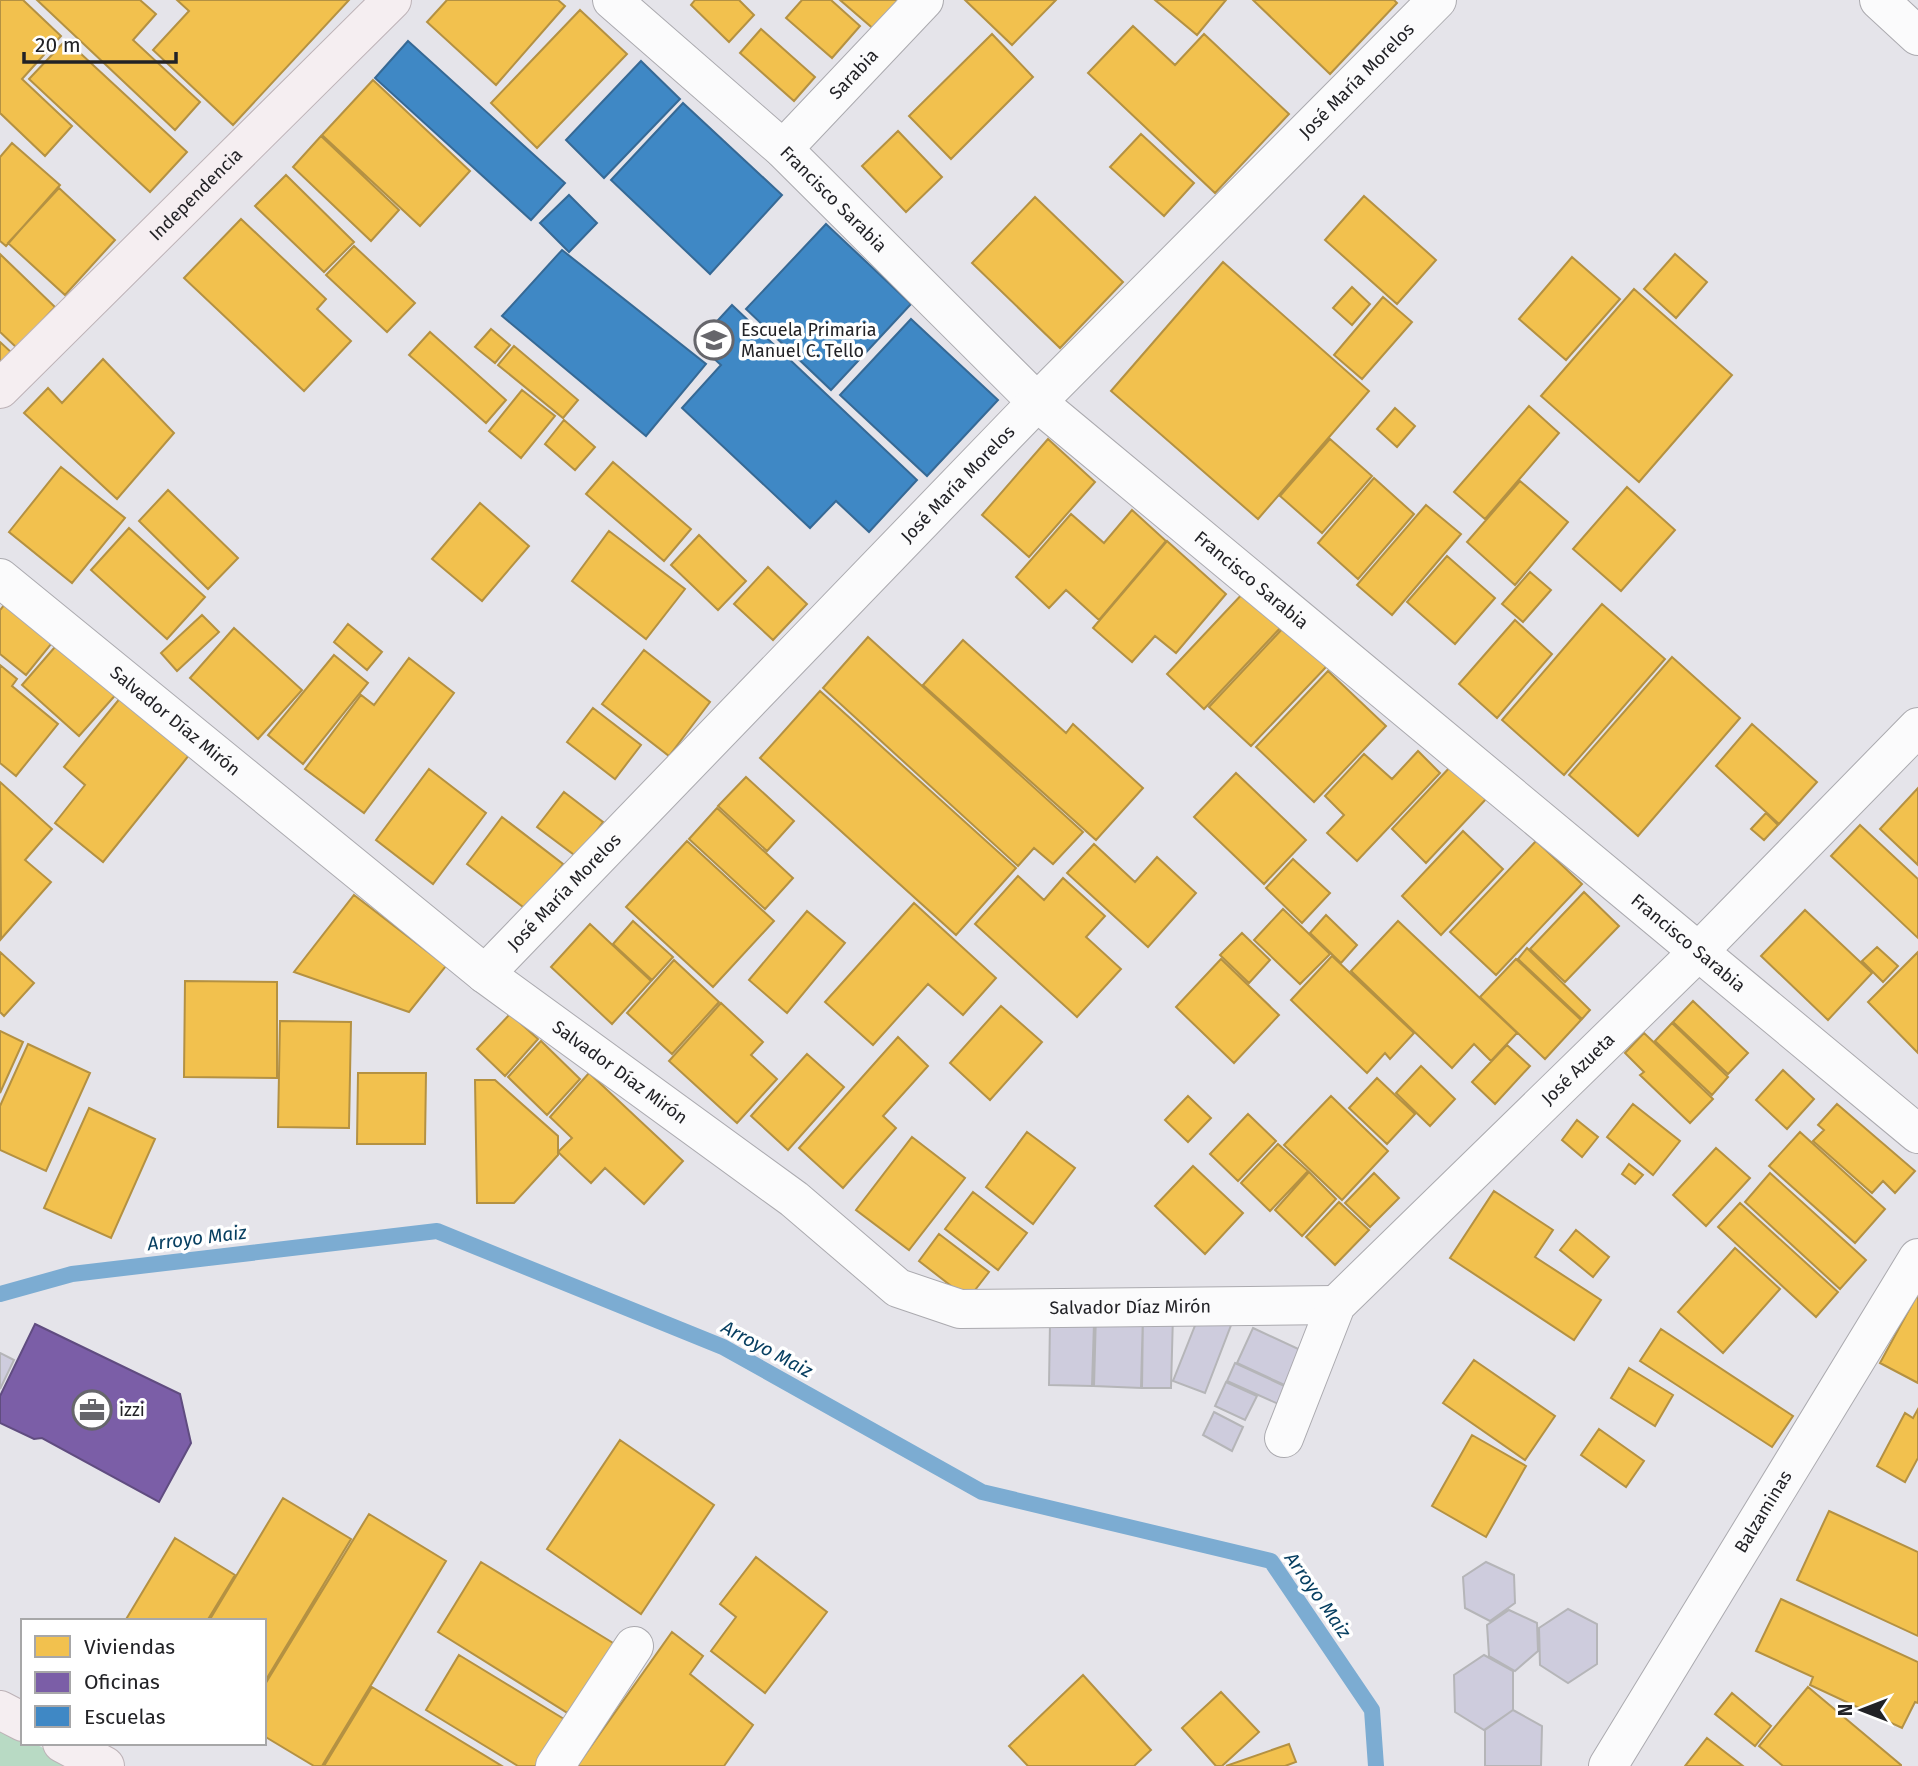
<svg xmlns="http://www.w3.org/2000/svg" width="1918" height="1766" font-family="'Fira Sans',sans-serif">
	<style>
		.green { fill: #b8dac4 }
		.homes { fill: #f2c14e; stroke: #b49142; stroke-width: 2 }
		.offices { fill: #7b5ea7; stroke: #604c80; stroke-width: 2 }
		.schools { fill: #3f88c5; stroke: #366995; stroke-width: 2 }
		.lines { fill: none; stroke-linecap: round; stroke-linejoin: round }
		.stream { stroke: #7cacd2; stroke-width: 16 }
		.building { fill: #ceccdd; stroke: #b5b5b8; stroke-width: 2 }
		.minor-casing { stroke: #abaaaf; stroke-width: 40 }
		.major-casing { stroke: #bdb2b7; stroke-width: 40 }
		.minor { stroke: #fbfbfc; stroke-width: 38 }
		.major { stroke: #f5eef1; stroke-width: 38 }
		.labels { text-anchor: middle; dominant-baseline: central; stroke-width: 7; stroke-linejoin: round; paint-order: stroke }
		.street-label { font-size: 18px; fill: #222226; stroke: #fff }
		.poi-label { font-size: 18px; fill: #222226; stroke: #fff; text-anchor: start }
		.water-label { font-size: 19px; font-style: italic; fill: #073f61; stroke: #fff }
	</style>
	<rect width="100%" height="100%" fill="#e5e4ea"/>
	<path class="green" d="M0,1724L23,1737V1743H34L75,1766H0Z"/>
	<path class="homes" d="M0,0H23L61,36L22,79L72,126L45,156L0,113Z
		M37,0H140L156,14L133,40L200,102L175,130Z
		M177,0H349L233,125L153,50L189,11Z
		M447,0H558L565,6L496,85L427,22Z
		M695,0H739L754,15L729,42L691,5Z
		M802,0H831L860,26L832,58L786,18Z
		M840,0H903L876,31Z
		M965,0H1056L1012,45Z
		M1155,0H1226L1197,35Z
		M1253,0H1394L1397,3L1330,74Z
		M580,10L627,54L537,148L491,103Z
		M1133,26L1175,65L1204,34L1289,114L1215,193L1088,73Z
		M761,29L815,77L794,101L740,53Z
		M992,34L1033,77L951,159L909,116Z
		M66,40L187,152L150,192L29,79Z
		M373,80L470,171L420,226L322,135Z
		M898,131L942,177L906,212L862,166Z
		M1141,134L1194,183L1164,216L1110,167Z
		M321,136L399,210L371,241L293,167Z
		M12,143L60,185L6,246L0,241V157Z
		M286,175L354,242L324,272L255,206Z
		M59,188L115,240L65,295L8,243Z
		M1364,196L1436,260L1397,304L1325,240Z
		M1035,197L1123,282L1060,348L972,263Z
		M241,219L326,299L317,309L351,341L304,391L184,278Z
		M354,246L415,303L387,332L326,275Z
		M0,254L55,307L17,348L0,332Z
		M1675,254L1707,282L1676,318L1644,289Z
		M1572,257L1620,299L1566,360L1519,319Z
		M1223,262L1369,391L1258,519L1111,391Z
		M1352,287L1370,304L1352,325L1333,308Z
		M1634,289L1732,375L1639,482L1541,396Z
		M1383,297L1412,322L1362,379L1334,355Z
		M491,329L510,345L495,363L475,347Z
		M430,332L506,400L486,423L409,355Z
		M0,342L12,353L0,367Z
		M514,346L578,400L563,418L498,365Z
		M103,359L174,433L117,499L24,413L48,388L62,403Z
		M522,390L555,416L521,458L489,431Z
		M1529,406L1559,433L1485,519L1454,492Z
		M1395,408L1415,426L1397,447L1377,429Z
		M564,420L595,447L575,470L545,444Z
		M1048,439L1095,482L1029,557L982,515Z
		M1330,439L1372,476L1322,533L1280,496Z
		M613,462L691,529L664,561L586,494Z
		M61,467L125,518L72,583L9,532Z
		M1374,478L1414,514L1358,579L1318,543Z
		M1520,481L1568,522L1515,585L1467,542Z
		M1627,487L1675,530L1621,591L1573,549Z
		M168,490L238,558L208,589L139,521Z
		M480,503L529,546L482,601L432,559Z
		M1426,505L1461,534L1392,615L1357,585Z
		M1132,510L1166,541L1099,620L1066,590L1049,608L1016,577L1071,514L1104,543Z
		M129,528L205,597L167,639L91,570Z
		M609,531L685,589L646,639L572,581Z
		M699,535L746,581L718,610L671,565Z
		M1167,541L1226,594L1176,653L1155,636L1132,662L1093,628Z
		M1447,556L1495,598L1455,644L1407,602Z
		M768,567L807,604L773,640L734,604Z
		M1530,572L1551,590L1523,622L1502,604Z
		M1246,590L1283,625L1204,709L1167,674Z
		M9,599L56,638L26,675L0,654V610Z
		M1602,604L1665,659L1564,775L1502,720Z
		M202,615L219,632L177,671L161,653Z
		M1515,620L1552,654L1497,718L1459,684Z
		M348,624L382,652L367,670L334,642Z
		M1285,626L1327,666L1251,746L1209,707Z
		M234,628L302,690L258,739L190,678Z
		M868,637L1083,832L1053,864L1034,848L1018,866L823,688Z
		M61,640L119,691L79,736L22,685Z
		M963,640L1066,733L1073,724L1143,788L1096,840L923,685Z
		M644,650L710,702L669,756L602,704Z
		M334,655L368,683L303,764L268,735Z
		M1672,657L1740,718L1638,836L1569,775Z
		M409,658L454,693L364,813L305,769L361,695L374,705Z
		M0,665L17,679L12,686L58,724L16,776L0,763Z
		M1328,671L1386,726L1314,802L1256,747Z
		M820,691L1016,868L956,935L760,758Z
		M121,697L190,754L103,862L55,823L85,785L64,767Z
		M593,708L641,745L615,779L567,742Z
		M1752,724L1817,782L1779,824L1716,766Z
		M1418,751L1440,773L1357,861L1327,833L1344,815L1325,796L1364,754L1392,779Z
		M1452,765L1487,798L1426,863L1392,829Z
		M429,769L486,813L433,884L376,840Z
		M1236,773L1306,840L1264,884L1194,817Z
		M746,777L794,821L767,851L718,806Z
		M0,782L52,829L25,860L51,882L1,939Z
		M1918,788V865L1880,829Z
		M564,792L603,822L577,857L537,827Z
		M717,808L793,878L765,909L689,839Z
		M1766,813L1778,825L1764,840L1751,829Z
		M502,817L563,864L527,910L467,864Z
		M1860,825L1918,879V938L1831,856Z
		M1463,831L1503,869L1441,935L1402,896Z
		M687,841L774,921L713,987L626,907Z
		M1536,841L1582,884L1496,975L1450,932Z
		M1094,844L1135,882L1157,857L1196,893L1148,947L1067,873Z
		M1293,859L1330,893L1302,923L1266,888Z
		M1018,876L1044,900L1063,878L1105,916L1086,937L1121,969L1077,1017L975,924Z
		M1584,892L1619,926L1565,982L1530,949Z
		M354,895L446,966L409,1012L294,972Z
		M914,903L996,978L963,1015L928,984L873,1045L825,1002Z
		M1283,909L1330,954L1300,984L1254,940Z
		M1805,910L1872,973L1828,1020L1761,956Z
		M807,911L845,943L787,1013L749,980Z
		M1326,915L1357,945L1341,963L1310,933Z
		M633,921L673,957L652,980L613,944Z
		M1398,921L1517,1033L1491,1061L1474,1044L1452,1068L1351,971Z
		M590,924L651,981L612,1024L551,967Z
		M1242,933L1270,960L1249,983L1220,955Z
		M1877,947L1898,966L1883,982L1862,961Z
		M1527,948L1590,1010L1582,1019L1518,959Z
		M0,952L34,983L4,1016L0,1012Z
		M1918,952V1053L1868,1002Z
		M1332,956L1414,1033L1390,1059L1385,1053L1367,1073L1291,1000Z
		M1221,959L1279,1015L1234,1063L1176,1007Z
		M1516,959L1581,1020L1545,1059L1480,997Z
		M674,960L719,1002L672,1054L627,1013Z
		M185,981L277,982V1078L184,1077Z
		M1693,1001L1748,1053L1728,1074L1673,1022Z
		M721,1003L763,1042L751,1055L777,1079L737,1123L669,1061Z
		M1001,1006L1042,1042L990,1100L950,1063Z
		M510,1014L538,1039L505,1076L477,1049Z
		M280,1021L351,1022L349,1128L278,1127Z
		M1672,1023L1728,1077L1712,1095L1655,1041Z
		M0,1031L23,1042L0,1093Z
		M1644,1033L1713,1099L1690,1123L1640,1075L1644,1072L1625,1053Z
		M898,1037L928,1066L883,1116L896,1128L843,1188L799,1148Z
		M541,1041L580,1079L547,1115L508,1077Z
		M28,1044L90,1073L46,1171L0,1150V1106Z
		M1507,1045L1530,1066L1495,1104L1472,1082Z
		M807,1054L844,1087L788,1150L751,1116Z
		M1421,1066L1455,1099L1430,1126L1396,1093Z
		M1783,1070L1814,1099L1787,1129L1756,1100Z
		M358,1073H426L425,1144H357Z
		M589,1073L683,1161L644,1204L605,1168L591,1183L558,1152L572,1138L550,1117Z
		M1377,1078L1415,1114L1387,1144L1349,1108Z
		M475,1080H495L558,1136V1155L514,1203H477Z
		M1188,1096L1211,1118L1188,1142L1165,1120Z
		M1331,1096L1388,1151L1342,1200L1284,1145Z
		M1633,1104L1680,1141L1653,1175L1607,1137Z
		M1837,1104L1915,1171L1895,1193L1883,1181L1872,1193L1813,1141L1824,1130L1818,1125Z
		M89,1108L155,1139L111,1238L44,1208Z
		M1248,1114L1276,1141L1238,1181L1210,1154Z
		M1577,1120L1598,1137L1582,1157L1562,1140Z
		M1027,1132L1075,1168L1033,1224L986,1187Z
		M1800,1132L1885,1209L1855,1243L1769,1166Z
		M912,1137L965,1178L909,1250L856,1210Z
		M1278,1144L1308,1171L1270,1211L1241,1183Z
		M1716,1148L1750,1178L1706,1226L1673,1195Z
		M1629,1164L1643,1175L1635,1184L1622,1174Z
		M1193,1166L1243,1213L1205,1254L1155,1206Z
		M1309,1172L1336,1199L1302,1236L1275,1210Z
		M1374,1173L1399,1198L1370,1227L1345,1203Z
		M1770,1173L1866,1260L1840,1289L1745,1202Z
		M1494,1191L1553,1230L1535,1257L1601,1300L1574,1340L1450,1258Z
		M973,1192L1027,1233L998,1270L945,1229Z
		M1339,1202L1369,1230L1335,1265L1306,1237Z
		M1740,1203L1838,1292L1816,1317L1718,1227Z
		M1576,1230L1609,1257L1593,1277L1560,1250Z
		M939,1234L989,1272L968,1299L919,1261Z
		M1735,1248L1780,1289L1723,1353L1678,1312Z
		M1916,1297H1918V1383L1880,1363Z
		M1661,1329L1793,1416L1772,1447L1640,1361Z
		M1474,1360L1555,1416L1525,1460L1443,1403Z
		M1629,1368L1673,1395L1655,1426L1611,1398Z
		M1918,1409V1458L1905,1482L1877,1466L1905,1413L1913,1418Z
		M1599,1429L1644,1461L1626,1487L1581,1455Z
		M1472,1435L1526,1466L1486,1537L1432,1506Z
		M620,1440L714,1505L641,1614L547,1549Z
		M283,1498L351,1539L264,1683V1621H209Z
		M1829,1511L1918,1552V1636L1797,1580Z
		M369,1514L446,1561L322,1766H314L264,1736V1686Z
		M175,1538L235,1575L207,1621H125Z
		M756,1557L827,1612L765,1693L711,1651L736,1617L720,1604Z
		M481,1562L618,1646L574,1717L438,1632Z
		M1781,1599L1918,1662V1703L1915,1702L1902,1728L1810,1685L1813,1677L1756,1651Z
		M672,1632L703,1656L690,1674L753,1725L724,1766H577Z
		M459,1655L564,1719L536,1766H518L426,1710Z
		M1083,1675L1151,1750L1134,1766H1028L1009,1746Z
		M372,1687L502,1766H324Z
		M1808,1687L1901,1765V1766H1783L1759,1746Z
		M1221,1692L1259,1732L1222,1766H1216L1182,1728Z
		M1732,1693L1771,1726L1755,1746L1715,1714Z
		M1707,1738L1743,1766H1685Z
		M1289,1744L1296,1762L1285,1766H1226Z"/>
	<path class="offices" d="M35,1324L180,1394L191,1443L159,1502L42,1438L34,1439L0,1423V1396Z"/>
	<path class="schools" d="M408,41L565,183L531,220L375,78Z
		M641,61L680,99L604,178L566,140Z
		M683,103L782,195L710,274L611,180Z
		M569,195L597,223L569,252L540,223Z
		M826,224L911,304L831,390L746,309Z
		M562,250L706,364L646,436L502,316Z
		M732,305L917,480L869,532L836,501L810,528L682,408L721,365L697,343Z
		M911,319L998,400L927,476L840,395Z"/>
	<g class="lines">
		<path class="stream" d="M0,1294L72,1274L437,1231L723,1347L982,1492L1271,1561L1372,1710L1376,1766"/>
	</g>
	<path class="building" d="M1202,1308L1233,1320L1205,1393L1173,1381Z
		M1096,1313L1143,1314L1141,1388L1094,1386Z
		M1143,1314L1173,1315L1171,1388H1142Z
		M1050,1322L1094,1323L1092,1386L1049,1385Z
		M1253,1328L1307,1353L1291,1388L1237,1363Z
		M0,1353L14,1360L0,1389Z
		M1235,1363L1293,1390L1285,1407L1227,1381Z
		M1226,1382L1257,1396L1245,1420L1215,1406Z
		M1214,1412L1243,1427L1232,1451L1203,1435Z
		M1486,1562L1514,1575L1515,1603L1490,1621L1465,1608L1463,1577Z
		M1568,1609L1597,1624V1664L1568,1683L1540,1665L1539,1628Z
		M1509,1610L1537,1623L1538,1651L1515,1671L1489,1656L1487,1625Z
		M1484,1655L1513,1671V1710L1484,1730L1455,1712L1454,1675Z
		M1513,1710L1542,1726L1541,1766H1485V1730Z"/>
	<g class="lines">
		<g class="minor-casing">
			<g id="minor">
				<path id="s1" d="M612,0L783,149L1037,402L1918,1134"/>
				<path d="M1879,0L1918,36"/>
				<path id="s2" d="M783,149L924,0"/>
				<path id="s3" d="M0,578L485,974L794,1199L898,1288L960,1309L1336,1305"/>
				<path id="s4" d="M485,974L1037,402L1437,0"/>
				<path id="s5" d="M1284,1438L1336,1305L1699,951L1918,727"/>
				<path d="M555,1766L634,1646"/>
				<path id="s6" d="M1608,1766L1918,1258"/>
			</g>
		</g>
		<g class="major-casing">
			<g id="major">
				<path id="s7" d="M0,389L392,0"/>
				<path d="M0,1710L23,1722"/>
				<path d="M62,1743L105,1766"/>
			</g>
		</g>
		<use href="#minor" class="minor"/>
		<use href="#major" class="major"/>
	</g>
	<defs>
		<g id="school-ring" transform="scale(2.0125)"><circle r="9.5" fill="#fff" stroke="#66666b" stroke-width="1.5"/><path d="M0-5L7-2L0 1L-7-2ZM-4 1L0 2.5L4 1V4Q0 6-4 4Z" fill="#66666b"/></g>
		<g id="office-ring" transform="scale(2.0125)"><circle r="9.5" fill="#fff" stroke="#66666b" stroke-width="1.5"/><path d="M-6-3h4V-5.5h4V-3h4V5H-6ZM-1-4.5V-3h2v-1.5ZM-6 0V1H6V0Z" fill="#66666b"/></g>
	</defs>
	<g fill-rule="evenodd">
		<use href="#school-ring" x="714" y="340"/>
		<use href="#office-ring" x="92" y="1410"/>
	</g>
	<g class="labels">
		<g class="street-label">
			<text stroke="none"><textPath href="#s2" startOffset="103">Sarabia</textPath></text>
			<text stroke="none"><textPath href="#s4" startOffset="1248">José María Morelos</textPath></text>
			<text stroke="none"><textPath href="#s7" startOffset="276">Independencia</textPath></text>
			<text stroke="none"><textPath href="#s1" startOffset="298">Francisco Sarabia</textPath></text>
			<text stroke="none"><textPath href="#s4" startOffset="681">José María Morelos</textPath></text>
			<text stroke="none"><textPath href="#s1" startOffset="864">Francisco Sarabia</textPath></text>
			<text stroke="none"><textPath href="#s3" startOffset="226">Salvador Díaz Mirón</textPath></text>
			<text stroke="none"><textPath href="#s4" startOffset="114">José María Morelos</textPath></text>
			<text stroke="none"><textPath href="#s1" startOffset="1432">Francisco Sarabia</textPath></text>
			<text stroke="none"><textPath href="#s5" startOffset="481">José Azueta</textPath></text>
			<text stroke="none"><textPath href="#s3" startOffset="793">Salvador Díaz Mirón</textPath></text>
			<text stroke="none"><textPath href="#s3" startOffset="1381">Salvador Díaz Mirón</textPath></text>
			<text stroke="none"><textPath href="#s6" startOffset="298">Balzaminas</textPath></text>
		</g>
		<g class="poi-label">
			<text x="741" y="330">Escuela Primaria<tspan x="741" dy="21">Manuel C. Tello</tspan></text>
			<text x="119" y="1410">izzi</text>
		</g>
		<g class="water-label">
			<text transform="translate(197 1238) rotate(-7)">Arroyo Maiz</text>
			<text transform="translate(767 1349) rotate(28)">Arroyo Maiz</text>
			<text transform="translate(1318 1595) rotate(55)">Arroyo Maiz</text>
		</g>
	</g>
	<rect x="21" y="1619" width="245" height="126" fill="#ffffff" stroke="#a7a7a8" stroke-width="2"/>
	<rect x="35" y="1636" width="35" height="21" fill="#f2c14e" stroke="#a7a7a8" stroke-width="2"/>
	<text x="84" y="1654" font-size="21" fill="#222226">Viviendas</text>
	<rect x="35" y="1672" width="35" height="21" fill="#7b5ea7" stroke="#a7a7a8" stroke-width="2"/>
	<text x="84" y="1689" font-size="21" fill="#222226">Oficinas</text>
	<rect x="35" y="1706" width="35" height="21" fill="#3f88c5" stroke="#a7a7a8" stroke-width="2"/>
	<text x="84" y="1724" font-size="21" fill="#222226">Escuelas</text>
	<g transform="translate(1862 1710) rotate(270)" stroke="#ffffff" stroke-width="5" paint-order="stroke">
	<path d="M0-5L12 26L0 18L-12 26Z" fill="#222226"/>
	<text y="-10" font-size="19" font-weight="bold" text-anchor="middle" fill="#222226">N</text>
	</g>
	<path d="M24 52v10h152v-10" fill="none" stroke="#222226" stroke-width="3.5"/>
	<text x="35" y="52" font-size="21" fill="#222226" stroke="#ffffff" stroke-width="5" paint-order="stroke">20 m</text>
</svg>
